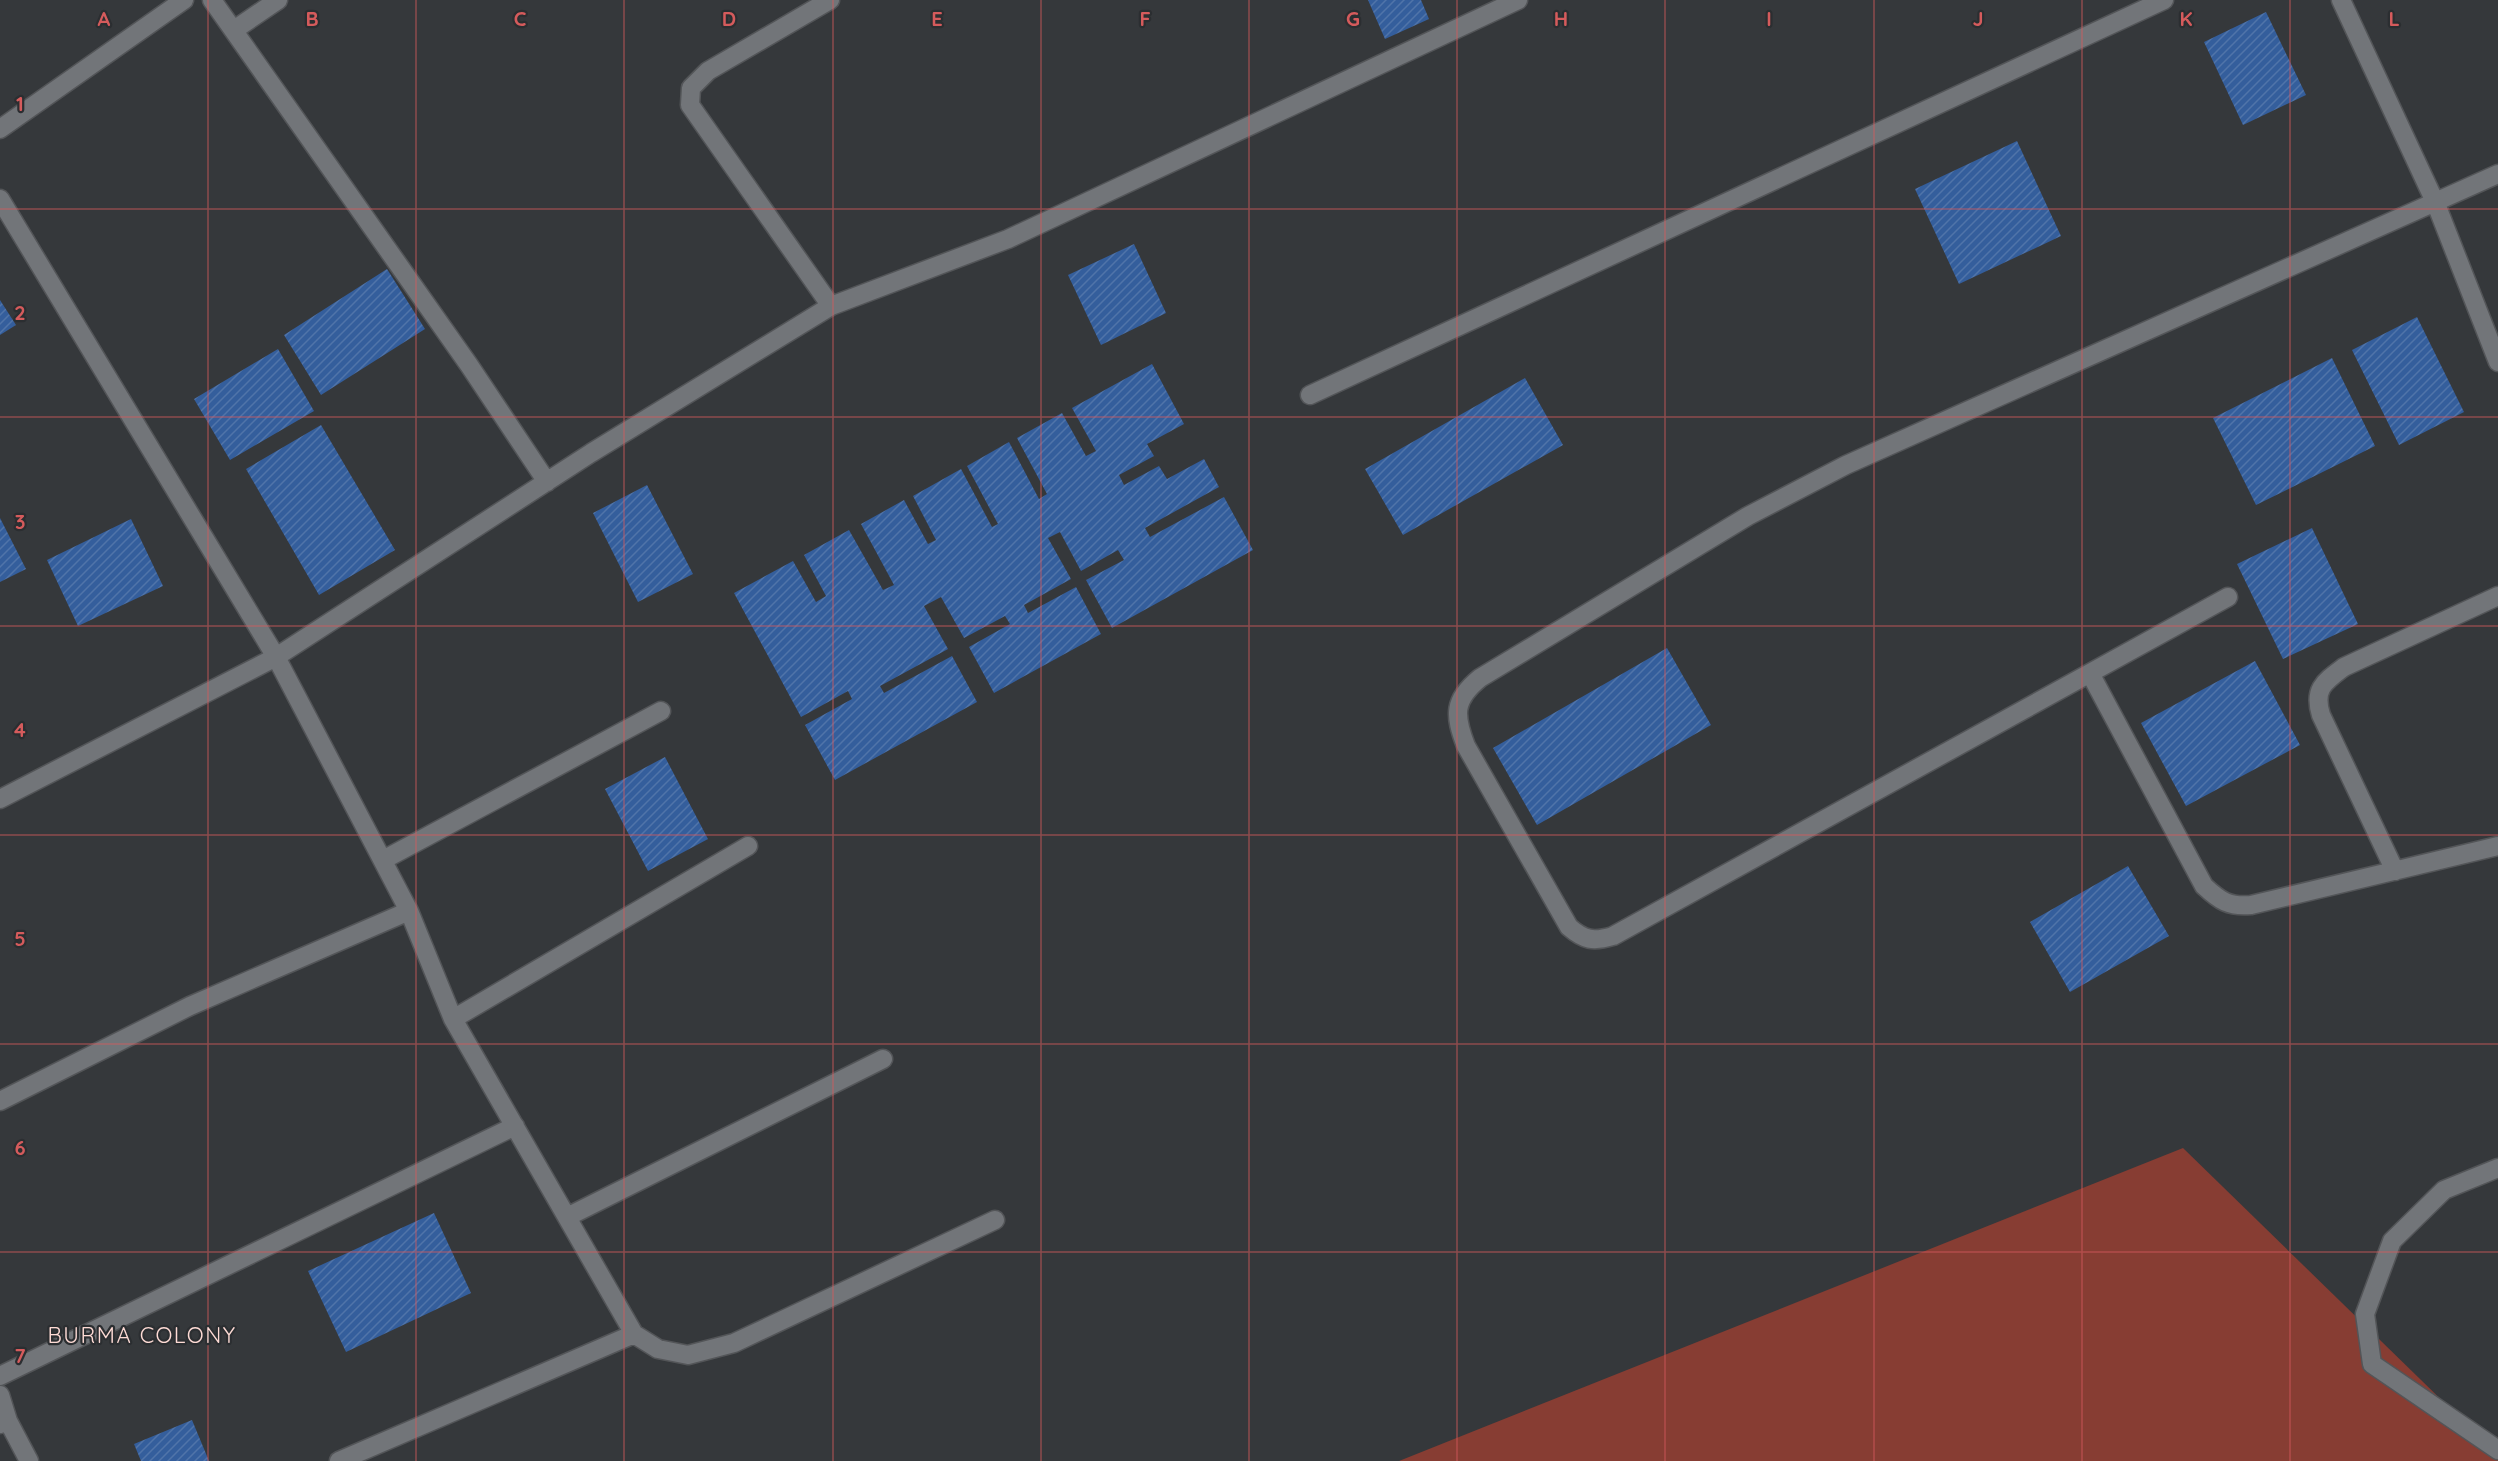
<svg xmlns="http://www.w3.org/2000/svg" width="2498" height="1461" font-family="Quicksand,sans-serif">
	<style>
		.grass { fill: #873d33 }
		.building { fill: url(#building-hatch) }
		.lines { fill: none; stroke-linecap: round; stroke-linejoin: round }
		.minor-casing { stroke: #535558; stroke-width: 21 }
		.minor { stroke: #727579; stroke-width: 18 }
		.grid { fill: none; stroke: #d55b5c; stroke-width: 1.5; stroke-opacity: 0.55 }
		.labels { text-anchor: middle; dominant-baseline: central; stroke-width: 4.5; stroke-linejoin: round; paint-order: stroke }
		.neighbourhood-label { font-size: 22px; letter-spacing: 1.5px; fill: #fedbd5; stroke: #2b2e31 }
		.grid-label { font-size: 20px; text-anchor: middle; font-weight: bold; fill: #d55b5c; stroke: #2b2e31; stroke-width: 4.5; stroke-linejoin: round; paint-order: stroke }
	</style>
	<defs>
		<pattern id="building-hatch" width="6" height="6" patternUnits="userSpaceOnUse" patternTransform="scale(1.5)"><rect width="6" height="6" fill="#345e9c"/><path d="M-1 1l2-2M0 6l6-6M5 7l2-2" fill="none" stroke="#5074a9"/></pattern>
	</defs>
	<rect width="100%" height="100%" fill="#35383b"/>
	<path class="grass" d="M2183,1148L2498,1455V1461H1399Z"/>
	<path class="building" d="M1368,0H1421L1429,19L1385,39Z
		M2266,12L2306,95L2243,125L2204,42Z
		M2017,141L2061,236L1959,284L1915,189Z
		M1134,244L1166,313L1101,345L1068,275Z
		M387,269L425,329L321,395L284,335Z
		M0,300L16,325L0,335Z
		M2417,317L2464,412L2399,445L2352,350Z
		M278,349L314,411L230,460L194,399Z
		M2332,358L2375,446L2256,505L2213,418Z
		M1152,364L1184,424L1147,444L1154,456L1119,475L1124,485L1159,466L1167,479L1204,459L1219,487L1145,528L1150,537L1224,497L1253,550L1112,628L1086,580L1124,560L1118,550L1081,571L1060,532L1048,538L1071,579L1024,605L1028,613L1076,587L1101,634L994,693L969,647L1010,624L1005,616L964,638L941,597L924,606L948,649L880,686L884,693L952,656L977,702L835,780L805,725L852,699L848,691L801,717L734,593L793,561L816,602L826,596L804,555L849,530L883,590L894,585L861,524L904,500L928,544L936,540L913,496L961,469L992,527L998,524L967,466L1009,442L1039,499L1047,494L1017,438L1062,413L1086,456L1096,451L1072,408Z
		M1525,378L1563,445L1403,535L1365,469Z
		M321,425L395,550L319,595L246,469Z
		M647,485L693,574L638,602L593,513Z
		M0,518L26,569L0,582Z
		M131,519L163,586L78,626L47,560Z
		M2312,528L2358,624L2283,659L2237,564Z
		M1667,648L1711,725L1537,825L1493,748Z
		M2255,661L2300,745L2186,806L2141,723Z
		M665,757L708,839L648,871L605,789Z
		M2128,866L2169,936L2070,992L2030,922Z
		M434,1213L471,1293L346,1352L308,1271Z
		M192,1420L209,1461H141L134,1444Z"/>
	<g class="lines">
		<g class="minor-casing">
			<path id="minor" d="M212,0L469,365L547,482
				M830,0L708,71L691,88L690,105L831,306
				M2341,0L2436,204L2498,362
				M234,30L278,0
				M0,129L184,0
				M0,199L276,657L409,911L453,1019L634,1334L339,1461
				M1310,395L2164,0
				M2228,597L1613,936C1593,942 1584,940 1569,927L1466,746C1454,715 1453,700 1480,678L1748,516L1846,465L2498,174
				M2091,675L2204,886C2220,901 2229,907 2251,905L2498,846
				M0,799L276,657L591,453L831,306L1008,239L1518,0
				M383,860L661,711
				M2395,871L2321,715C2313,689 2324,682 2344,667L2498,596
				M453,1019L748,846
				M0,1101L190,1006L409,911
				M2498,1168L2444,1190L2392,1241L2365,1314L2372,1364L2498,1450
				M567,1217L883,1059
				M634,1334L658,1349L688,1355L734,1343L995,1220
				M0,1376L515,1126
				M0,1395L8,1421
				M0,1424L8,1421L29,1461"/>
		</g>
		<use href="#minor" class="minor"/>
	</g>
	<path class="grid" d="M208,0V1461M416,0V1461M624,0V1461M833,0V1461M1041,0V1461M1249,0V1461M1457,0V1461M1665,0V1461M1874,0V1461M2082,0V1461M2290,0V1461M0,209H2498M0,417H2498M0,626H2498M0,835H2498M0,1044H2498M0,1252H2498"/>
	<g class="labels">
		<g class="neighbourhood-label">
			<text x="142" y="1335">BURMA COLONY</text>
		</g>
	</g>
	<g class="grid-label">
		<text x="104" y="26">A</text>
		<text x="312" y="26">B</text>
		<text x="520" y="26">C</text>
		<text x="729" y="26">D</text>
		<text x="937" y="26">E</text>
		<text x="1145" y="26">F</text>
		<text x="1353" y="26">G</text>
		<text x="1561" y="26">H</text>
		<text x="1769" y="26">I</text>
		<text x="1978" y="26">J</text>
		<text x="2186" y="26">K</text>
		<text x="2394" y="26">L</text>
		<text x="20" y="111">1</text>
		<text x="20" y="320">2</text>
		<text x="20" y="529">3</text>
		<text x="20" y="737">4</text>
		<text x="20" y="946">5</text>
		<text x="20" y="1155">6</text>
		<text x="20" y="1363">7</text>
	</g>
</svg>
